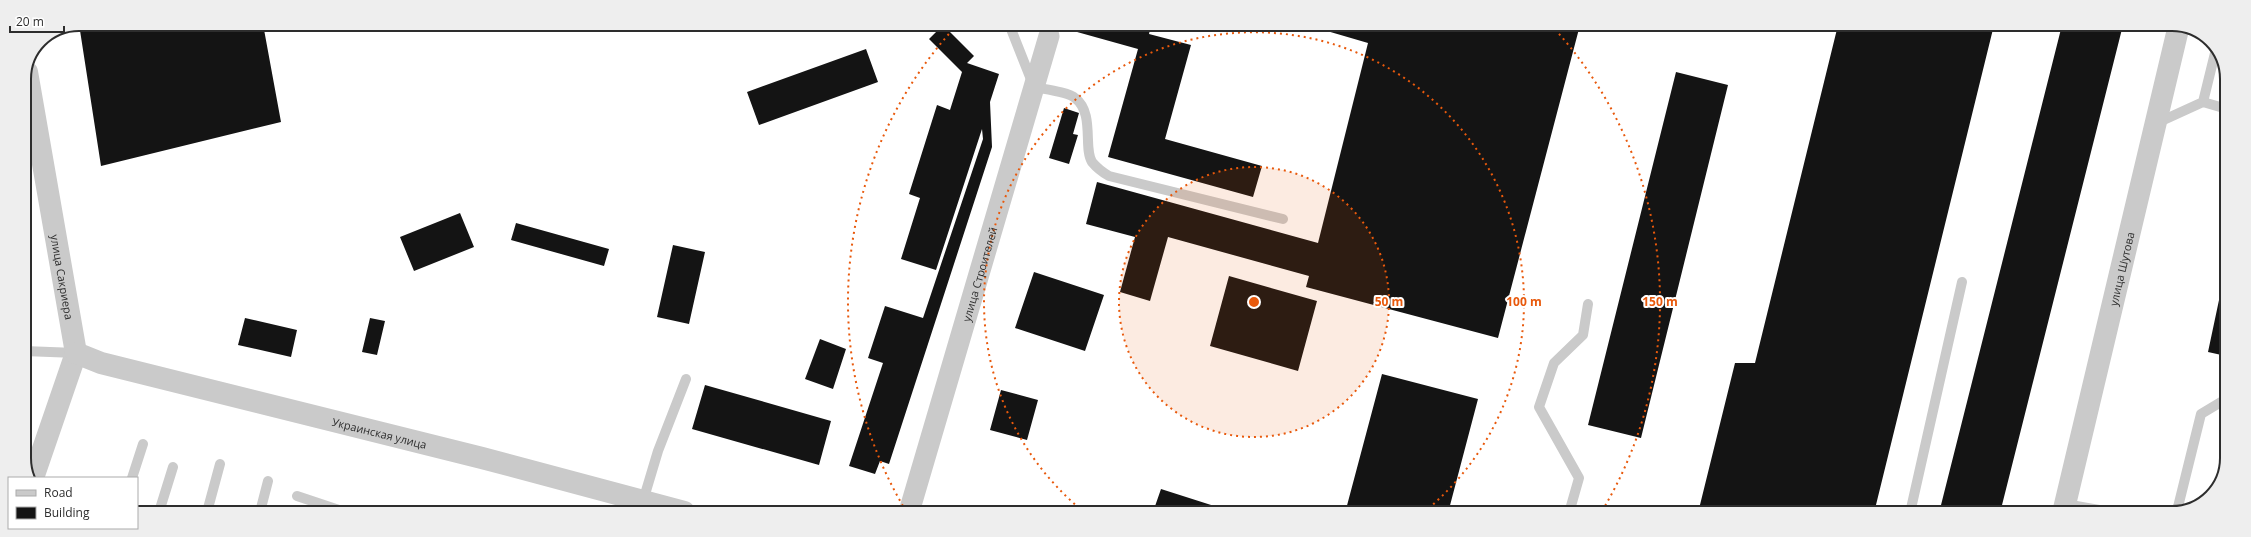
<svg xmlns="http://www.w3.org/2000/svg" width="2251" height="537" font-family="'Open Sans',sans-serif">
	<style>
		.building { fill: #141414 }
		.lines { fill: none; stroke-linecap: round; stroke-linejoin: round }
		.service { stroke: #cacaca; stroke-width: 10 }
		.minor { stroke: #cacaca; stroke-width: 21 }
		.tertiary { stroke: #cacaca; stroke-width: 22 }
		.ring { fill: none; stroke: #e8590c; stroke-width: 2; stroke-dasharray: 2 4 }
		.labels { text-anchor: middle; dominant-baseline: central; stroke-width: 4; stroke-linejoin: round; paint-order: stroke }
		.street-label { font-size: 11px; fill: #2d2d2d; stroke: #fff }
		.rim { fill: none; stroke: #2d2d2d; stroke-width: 2 }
		.centre { fill: #e8590c; stroke: #fff; stroke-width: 2 }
		.ring-label { font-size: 12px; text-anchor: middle; font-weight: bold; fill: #e8590c; stroke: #fff; stroke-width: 4; stroke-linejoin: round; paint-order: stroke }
	</style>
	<rect width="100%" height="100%" fill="#fff"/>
	<path class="building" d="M79,24H263L281,122L101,166Z
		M943,25L974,56L967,63L999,74L990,102L992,147L889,464L880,461L875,474L849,466L883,363L868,358L885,306L923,318L983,139L982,129L936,270L901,259L920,198L909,194L937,105L950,110L962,72L929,39Z
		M1052,25H1151L1149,34L1191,45L1165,139L1262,166L1253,197L1108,157L1138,49Z
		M1329,25H1580L1498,338L1306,287L1309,276L1168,237L1150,301L1120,292L1135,237L1086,224L1097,182L1318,243L1368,43L1327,31Z
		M1838,25H1994L1874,513H1698L1735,363H1755Z
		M2062,25H2123L2000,513H1939Z
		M866,49L878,82L759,125L747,92Z
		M1676,72L1728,85L1641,438L1588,425Z
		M1064,108L1079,113L1073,134L1078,135L1069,164L1049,158Z
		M460,213L474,247L414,271L400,237Z
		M516,223L609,249L604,266L511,240Z
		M673,245L705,252L689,324L657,317Z
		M2226,267V356L2208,352Z
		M1034,272L1104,295L1085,351L1015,328Z
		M1229,276L1317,301L1298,371L1210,346Z
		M245,318L297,330L291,357L238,345Z
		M370,318L385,321L377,355L362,352Z
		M820,339L846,349L833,389L805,379Z
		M1382,374L1478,399L1448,513H1345Z
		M705,385L831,421L819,465L692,429Z
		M1001,390L1038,400L1027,440L990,430Z
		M1161,489L1233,512V513L1153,512Z"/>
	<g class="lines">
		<path class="service" d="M1009,24L1034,87C1043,89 1069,92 1075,98C1095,113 1083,148 1092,162C1097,168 1102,172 1109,176L1283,219
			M2203,102L2227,109
			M2157,123L2203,102L2216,49
			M24,351L76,353
			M132,478L143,444
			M297,496L345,512
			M643,501L658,451L686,379
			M2065,504L2116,513
			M2177,511L2201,414L2226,399
			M159,512L173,467
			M207,512L220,464
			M260,512L268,481
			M1569,513L1579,478L1539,407L1554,363L1583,335L1588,304
			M1910,513L1962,282"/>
		<path class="minor" id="s1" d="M909,512L1049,36"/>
		<g class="tertiary">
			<path id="s2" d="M27,72L76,353L33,478"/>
			<path id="s3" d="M76,353L101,363L482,458L684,512"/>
			<path id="s4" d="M2063,513L2179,25"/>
		</g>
	</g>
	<circle cx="1254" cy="302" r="135" fill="#e8590c" fill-opacity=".12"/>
	<g class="ring">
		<circle cx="1254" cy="302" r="135"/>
		<path d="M1084 512A270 270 0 1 1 1424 512"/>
		<path d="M906 511A406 406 0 0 1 957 25M1551 25A406 406 0 0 1 1602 511"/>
	</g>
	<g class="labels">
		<g class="street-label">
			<text stroke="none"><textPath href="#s4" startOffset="251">улица Шутова</textPath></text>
			<text stroke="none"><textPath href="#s1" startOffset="248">улица Строителей</textPath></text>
			<text stroke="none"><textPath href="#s2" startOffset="208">улица Сакриера</textPath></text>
			<text stroke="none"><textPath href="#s3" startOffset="314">Украинская улица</textPath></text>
		</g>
	</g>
	<path d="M0 0H2251V537H0ZM79 31H2172A48 48 0 0 1 2220 79V458A48 48 0 0 1 2172 506H79A48 48 0 0 1 31 458V79A48 48 0 0 1 79 31Z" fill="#eee" fill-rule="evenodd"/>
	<path class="rim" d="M79 31H2172A48 48 0 0 1 2220 79V458A48 48 0 0 1 2172 506H79A48 48 0 0 1 31 458V79A48 48 0 0 1 79 31Z"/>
	<circle cx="1254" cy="302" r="6" class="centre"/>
	<g class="ring-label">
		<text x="1389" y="306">50 m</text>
		<text x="1524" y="306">100 m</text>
		<text x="1660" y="306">150 m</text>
	</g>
	<rect x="8" y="477" width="130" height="52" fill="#ffffff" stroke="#ababab"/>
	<rect x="16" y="490" width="20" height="6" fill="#cacaca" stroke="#ababab"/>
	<text x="44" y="497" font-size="12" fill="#2d2d2d">Road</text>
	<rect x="16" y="507" width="20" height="12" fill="#141414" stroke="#ababab"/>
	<text x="44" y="517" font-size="12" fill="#2d2d2d">Building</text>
	<path d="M10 26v6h54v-6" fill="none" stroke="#2d2d2d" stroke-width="2"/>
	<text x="16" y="26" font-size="12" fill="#2d2d2d" stroke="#ffffff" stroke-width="3" paint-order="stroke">20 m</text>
</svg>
